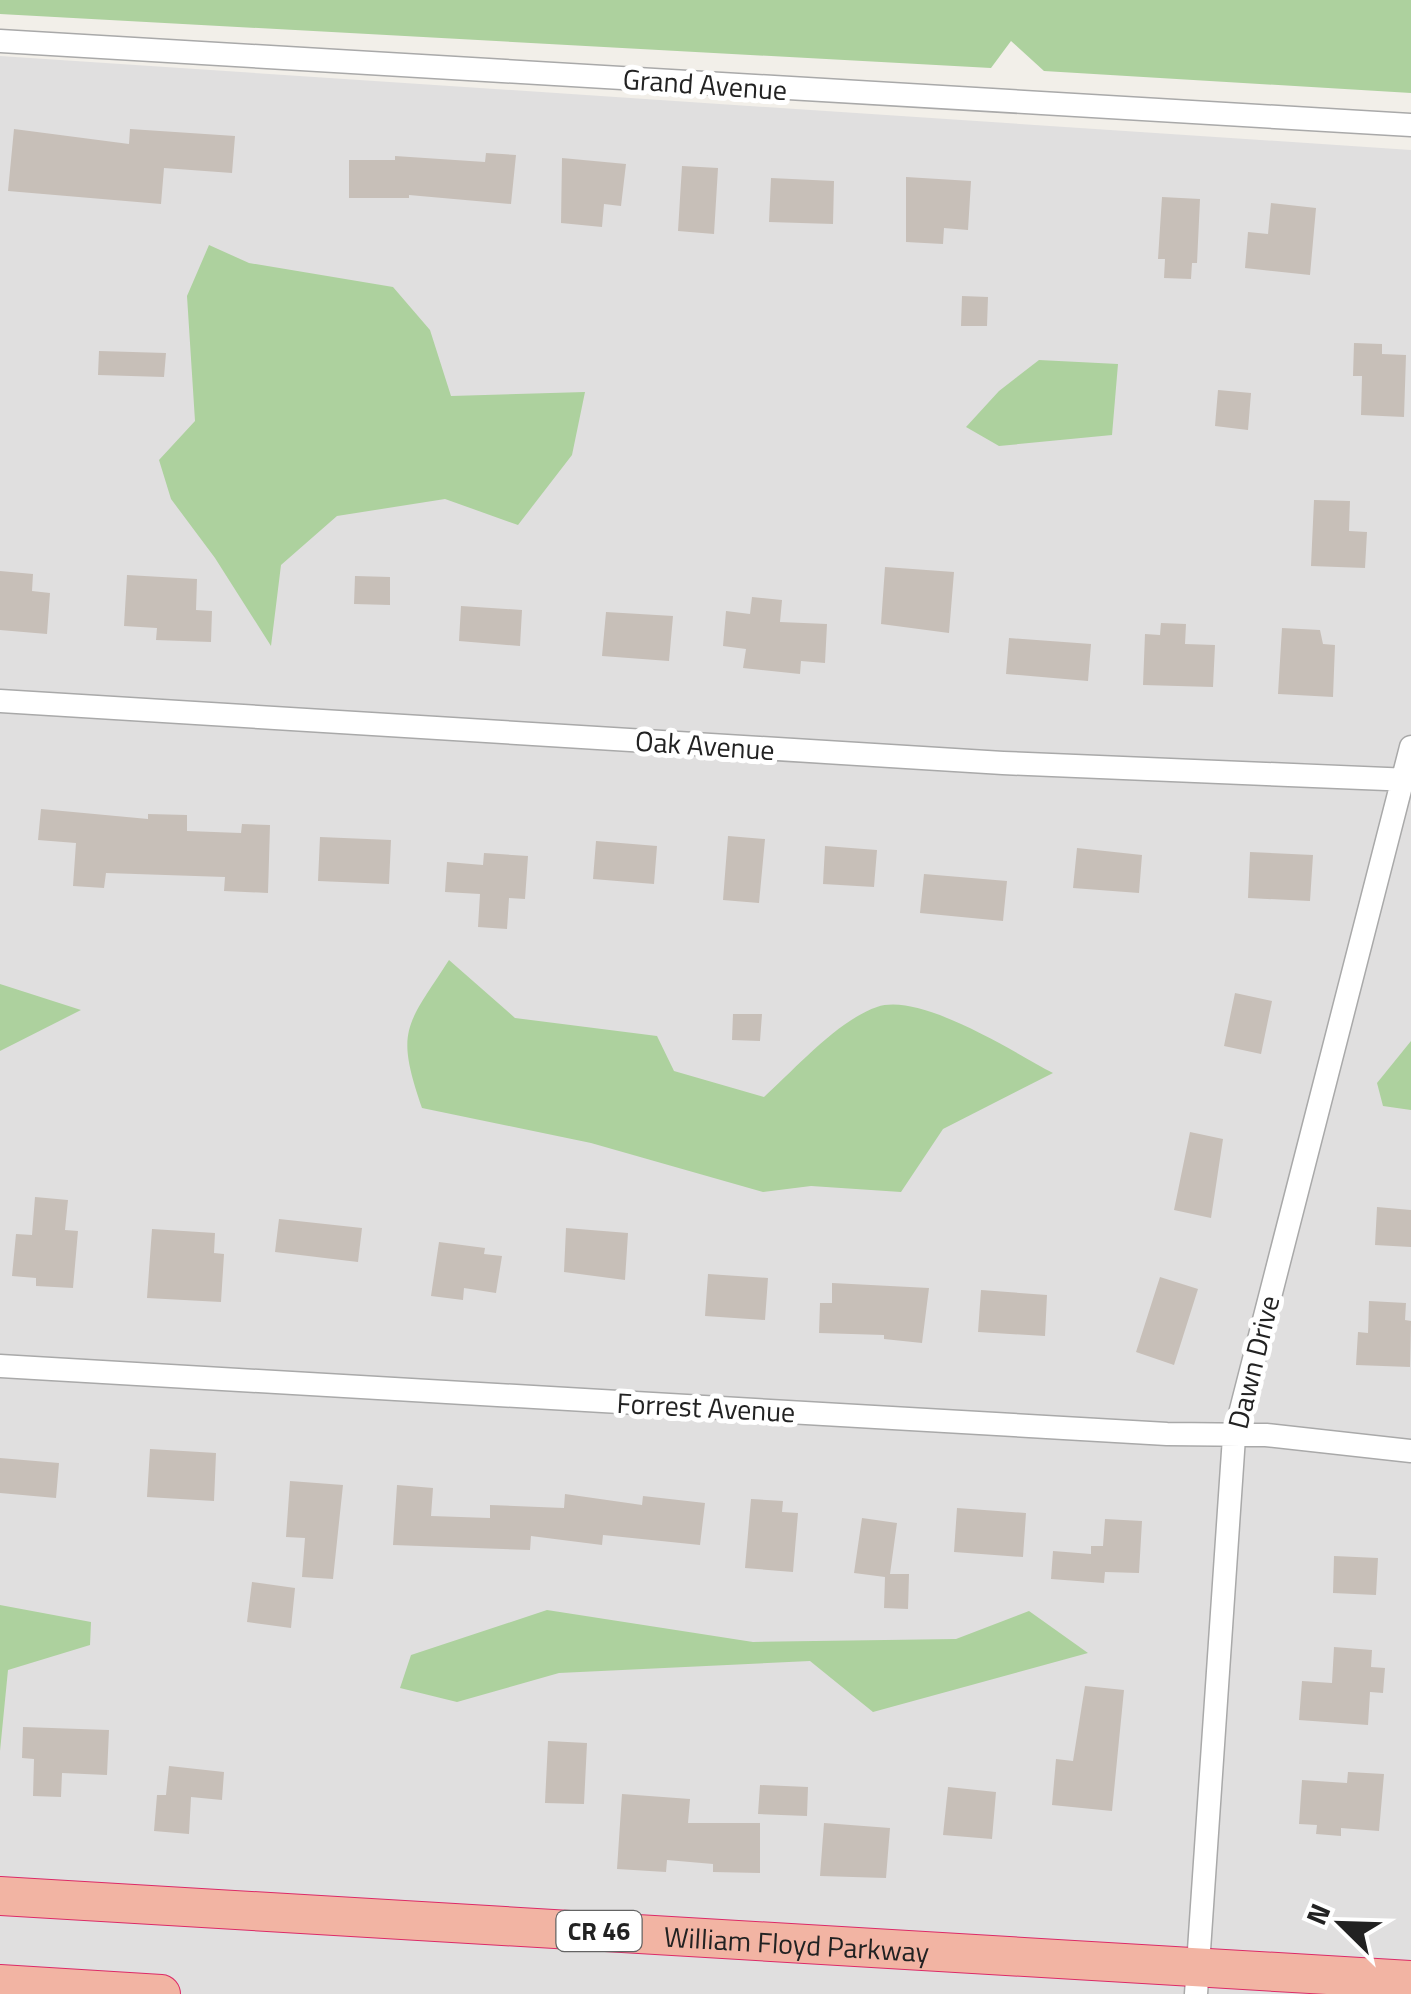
<svg xmlns="http://www.w3.org/2000/svg" width="1411" height="1994" font-family="'Titillium Web',sans-serif">
	<style>
		.residential { fill: #e0dfdf }
		.forest { fill: #add19e }
		.building { fill: #c7bfb8 }
		.lines { fill: none; stroke-linecap: round; stroke-linejoin: round }
		.minor-casing { stroke: #a9a9a9; stroke-width: 25 }
		.trunk-casing { stroke: #dc2a67; stroke-width: 40 }
		.minor { stroke: #fff; stroke-width: 22 }
		.trunk { stroke: #f2b4a3; stroke-width: 38 }
		.labels { text-anchor: middle; dominant-baseline: central; stroke-width: 10; stroke-linejoin: round; paint-order: stroke }
		.shield { fill: #fff; stroke: #646464; stroke-width: 2.5 }
		.shield-label { font-size: 25px; font-weight: bold; fill: #222 }
		.street-label { font-size: 28px; fill: #222; stroke: #fff }
	</style>
	<rect width="100%" height="100%" fill="#f2efe9"/>
	<path class="residential" d="M0,56L1411,150V1994H0Z"/>
	<path class="forest" d="M0,0H1411V93L1044,71L1011,41L991,68L0,14Z
		M209,245L249,263L393,287L430,330L451,396L585,392L572,455L518,525L445,499L337,516L281,565L271,646L215,558L171,499L159,460L195,421L187,296Z
		M1039,360L1118,364L1112,435L999,446L966,427L999,391Z
		M449,960L515,1018L657,1036L674,1071L764,1097C794,1070 838,1020 877,1007C921,992 1013,1052 1053,1073L943,1129L901,1192L811,1186L763,1192L591,1143L422,1108C395,1029 406,1027 449,960Z
		M0,984L81,1010L0,1051Z
		M1411,1041V1110L1383,1106L1377,1083Z
		M0,1605L91,1622L90,1645L8,1670L0,1751Z
		M547,1610L753,1642L956,1639L1029,1611L1088,1653L873,1712L810,1661L559,1673L457,1702L400,1688L411,1655Z"/>
	<path class="building" d="M14,129L129,144L130,129L235,136L232,173L164,168L161,204L8,191Z
		M486,153L516,155L511,204L409,195V198H349V160H395V156L485,162Z
		M562,158L626,164L621,206L604,204L602,227L561,223Z
		M682,166L718,168L714,234L678,231Z
		M906,177L971,181L968,230L944,228L943,244L906,242Z
		M771,178L834,181L833,224L769,222Z
		M1162,197L1200,199L1197,263H1192L1191,279L1164,278L1165,259H1158Z
		M1271,203L1316,208L1310,275L1245,268L1248,232L1268,234Z
		M962,296L988,297L987,326H961Z
		M1354,343L1382,344V354L1406,355L1404,417L1361,415L1362,376H1353Z
		M99,351L166,353L164,377L98,375Z
		M1218,390L1251,393L1248,430L1215,426Z
		M1314,500L1350,501L1349,531L1367,532L1365,568L1311,566Z
		M885,567L954,572L949,633L881,624Z
		M0,571L33,574L32,591L50,593L47,634L0,630Z
		M127,575L197,579L196,610L212,611L211,642L156,640L157,628L124,626Z
		M355,576L390,577V605L354,604Z
		M752,597L782,600L780,622L827,624L825,663L801,661L800,674L743,668L746,649L723,646L726,611L750,614Z
		M461,606L522,610L520,646L459,641Z
		M606,612L673,616L669,661L602,656Z
		M1161,623L1186,624L1185,644L1215,645L1213,687L1143,685L1145,634L1160,635Z
		M1282,628L1320,630L1323,644L1335,645L1333,697L1278,694Z
		M1009,638L1091,644L1088,681L1006,674Z
		M41,809L148,819V814L187,815V831L241,833L242,824L270,825L268,893L224,891L225,877L106,873L104,888L73,886L76,843L38,840Z
		M728,836L765,839L759,903L723,900Z
		M320,837L391,840L389,884L318,881Z
		M596,841L657,846L654,884L593,879Z
		M825,846L877,850L874,887L823,884Z
		M1077,848L1142,855L1139,893L1073,888Z
		M1250,852L1313,855L1310,901L1248,898Z
		M484,853L528,856L525,899L509,898L507,929L478,927L480,894L445,892L447,862L483,865Z
		M924,874L1007,881L1003,921L920,913Z
		M1235,993L1272,1001L1261,1054L1224,1046Z
		M733,1014H762L760,1041L732,1040Z
		M1190,1132L1223,1139L1211,1218L1174,1210Z
		M35,1197L68,1200L65,1230L78,1231L73,1288L36,1286V1278L12,1276L16,1234L32,1235Z
		M1377,1207L1411,1210V1247L1375,1245Z
		M279,1219L362,1228L358,1262L275,1252Z
		M566,1228L628,1233L625,1280L564,1272Z
		M152,1229L215,1233L214,1253L224,1254L221,1302L147,1298Z
		M439,1242L485,1248L484,1254L502,1256L496,1293L464,1288L463,1300L431,1296Z
		M708,1274L768,1278L765,1320L705,1316Z
		M1160,1277L1198,1289L1174,1365L1136,1352Z
		M832,1283L929,1288L922,1343L884,1339V1335L819,1333L820,1303H832Z
		M981,1290L1047,1295L1045,1336L978,1332Z
		M1369,1301L1406,1303L1405,1320L1411,1321L1410,1367L1356,1365L1358,1332L1368,1333Z
		M150,1449L216,1453L214,1501L147,1497Z
		M0,1458L59,1463L56,1498L0,1493Z
		M290,1481L343,1485L333,1579L302,1577L305,1538L286,1537Z
		M397,1485L433,1488L431,1516L490,1518V1505L564,1508L565,1494L642,1505L643,1496L705,1503L700,1545L603,1535L602,1545L531,1536L530,1550L393,1545Z
		M751,1499L783,1501L782,1512L798,1513L793,1572L745,1568Z
		M957,1508L1026,1513L1023,1557L954,1552Z
		M862,1518L897,1523L890,1574H909L908,1609L884,1608L885,1577L854,1573Z
		M1105,1519L1142,1521L1139,1573L1105,1572L1104,1583L1051,1579L1053,1551L1091,1554V1546H1103Z
		M1334,1556L1378,1558L1376,1595L1333,1593Z
		M252,1582L295,1588L291,1628L247,1622Z
		M1334,1647L1372,1650L1371,1667L1385,1668L1383,1693L1370,1692L1368,1725L1299,1720L1302,1681L1332,1683Z
		M1085,1686L1124,1690L1112,1811L1052,1805L1056,1759L1073,1761Z
		M23,1727L109,1730L107,1775L62,1773L61,1797L33,1796L34,1759L22,1758Z
		M548,1741L587,1743L584,1804L545,1803Z
		M169,1766L224,1772L222,1800L191,1797L189,1834L154,1831L157,1795H166Z
		M1348,1772L1384,1774L1379,1831L1341,1828V1836L1316,1834L1317,1825L1299,1824L1302,1780L1347,1783Z
		M760,1785L808,1787L807,1816L758,1814Z
		M948,1787L996,1792L992,1839L943,1835Z
		M622,1794L690,1799L688,1823H760V1873L713,1872V1864L667,1860L666,1872L617,1869Z
		M824,1823L890,1828L886,1878L820,1876Z"/>
	<g class="lines">
		<g class="minor-casing">
			<path id="minor" d="M0,41L1411,125
				M0,701L1003,763L1411,780
				M0,1366L1167,1434L1266,1435L1411,1451
				M1196,1994L1234,1437L1411,747"/>
		</g>
		<g class="trunk-casing">
			<g id="trunk">
				<path id="s1" d="M0,1896L1411,1980"/>
				<path d="M0,1984L161,1994"/>
			</g>
		</g>
		<use href="#minor" class="minor"/>
		<use href="#trunk" class="trunk"/>
	</g>
	<g class="labels">
		<rect class="shield" x="556.5" y="1911" width="85" height="40" rx="8"/>
		<g class="shield-label">
			<text x="599" y="1931">CR 46</text>
		</g>
		<g class="street-label">
			<text transform="translate(705 84) rotate(4)">Grand Avenue</text>
			<text transform="translate(705 745) rotate(4)">Oak Avenue</text>
			<text transform="translate(1253 1362) rotate(-76)">Dawn Drive</text>
			<text transform="translate(706 1407) rotate(3)">Forrest Avenue</text>
			<text stroke="none"><textPath href="#s1" startOffset="798">William Floyd Parkway</textPath></text>
		</g>
	</g>
	<g transform="translate(1341 1924) rotate(293)" stroke="#ffffff" stroke-width="8" paint-order="stroke">
	<path d="M0-8L18 38L0 25L-18 38Z" fill="#222222"/>
	<text y="-15" font-size="28" font-weight="bold" text-anchor="middle" fill="#222222">N</text>
	</g>
</svg>
